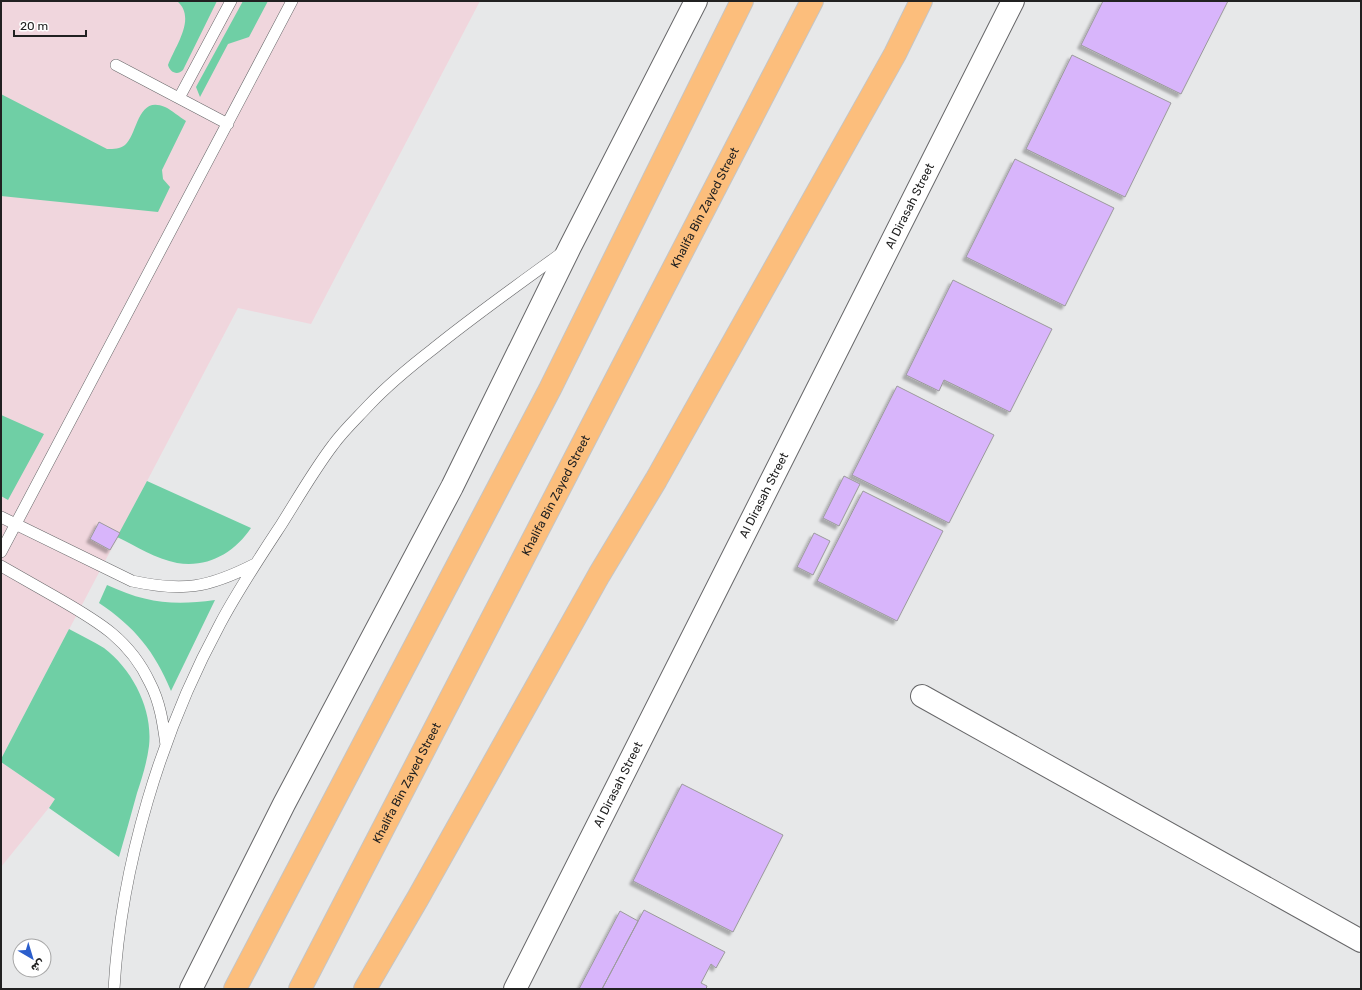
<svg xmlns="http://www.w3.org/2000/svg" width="1362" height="990" font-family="Rubik,Vazirmatn,sans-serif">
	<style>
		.education { fill: #f0d6dd }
		.green { fill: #6fcfa5 }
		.building { fill: #d8b5fb; stroke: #9b9a9c; filter: url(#shadow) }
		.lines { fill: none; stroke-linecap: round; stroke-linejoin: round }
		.service-casing { stroke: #676769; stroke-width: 12 }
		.minor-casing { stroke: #676769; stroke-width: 24 }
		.tertiary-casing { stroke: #676769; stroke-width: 24 }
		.trunk-casing { stroke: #c5c5c5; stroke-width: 24 }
		.service { stroke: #fff; stroke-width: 11 }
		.minor { stroke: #fff; stroke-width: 22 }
		.tertiary { stroke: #fff; stroke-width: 22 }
		.trunk { stroke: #fcbe7c; stroke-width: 22 }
		.labels { text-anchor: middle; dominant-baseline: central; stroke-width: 3; stroke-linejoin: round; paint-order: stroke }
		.street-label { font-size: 12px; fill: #212121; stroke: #fff }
	</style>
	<defs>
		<filter id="shadow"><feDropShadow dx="-3.5" dy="3.5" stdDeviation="1" flood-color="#0004"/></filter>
	</defs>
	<rect width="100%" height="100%" fill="#e7e8e9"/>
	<path class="education" d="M1,1H480L311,324L238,308L1,759Z
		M1,762L56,799L1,867Z"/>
	<path class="green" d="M177,1H217L183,70C177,76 170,72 168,65C175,46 197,18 177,1Z
		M243,1H268L249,37L228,44L200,97L196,87Z
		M1,94L107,149C114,149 120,149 125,145C138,134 137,95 165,107C172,110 179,117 186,121L162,170L163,179L170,187L158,212L1,196Z
		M1,415L44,434L8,500L1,496Z
		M147,481L251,528C234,553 208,568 177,563C156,559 136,546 117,537Z
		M107,585C146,603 173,606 215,600L171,691C155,652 135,627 99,603Z
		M69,629C80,635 93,641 104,648C133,670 153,710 149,746C147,762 142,778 137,793C131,815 125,836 119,857L49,808L55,799L1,762V759Z"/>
	<path class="building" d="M1103,1H1228L1181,94L1081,45Z
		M1072,55L1171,103L1125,197L1026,149Z
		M1015,159L1114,208L1065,306L966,257Z
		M953,280L1052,329L1010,412L944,380L939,391L906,375Z
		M897,386L994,435L949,523L852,475Z
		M844,476L860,484L839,526L823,518Z
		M863,491L943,531L897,621L817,581Z
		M99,522L120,533L110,550L90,539Z
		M814,533L830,541L813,575L797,567Z
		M682,784L783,835L733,932L633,881Z
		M644,910L725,952L716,968L711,964L701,983L707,986L706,989H602Z
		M620,911L638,921L602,989H579Z"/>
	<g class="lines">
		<g class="service-casing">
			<path id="service" d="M116,65L228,124
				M179,98L231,1
				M1,517L132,581C183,592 208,588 255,564
				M1,552L292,1
				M1,566C20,577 40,588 59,599C99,622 130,640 150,683C160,702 163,723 166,745
				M114,989C121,865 161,733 220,624C238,590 260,557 281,525C298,498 314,470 333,445C343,431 357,418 369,405C388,385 411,366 433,349C475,315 519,284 563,252"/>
		</g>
		<g class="minor-casing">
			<g id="minor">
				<path d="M922,696L1361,941"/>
				<path id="s1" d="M515,989L1013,1"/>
			</g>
		</g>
		<g class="tertiary-casing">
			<path id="tertiary" d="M191,989L284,804L452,487L570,247L696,1"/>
		</g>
		<g class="trunk-casing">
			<g id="trunk">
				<path d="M235,989L550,389L742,1"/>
				<path id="s2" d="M300,989L812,1"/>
				<path d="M365,989L418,898L599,575L656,480L895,54L921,1"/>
			</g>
		</g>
		<use href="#service" class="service"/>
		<use href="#minor" class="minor"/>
		<use href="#tertiary" class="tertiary"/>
		<use href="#trunk" class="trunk"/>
	</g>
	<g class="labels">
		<g class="street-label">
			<text stroke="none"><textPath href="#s1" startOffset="877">Al Dirasah Street</textPath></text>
			<text stroke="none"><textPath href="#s2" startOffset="880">Khalifa Bin Zayed Street</textPath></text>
			<text stroke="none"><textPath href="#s2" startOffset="556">Khalifa Bin Zayed Street</textPath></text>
			<text stroke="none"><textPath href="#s1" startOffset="553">Al Dirasah Street</textPath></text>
			<text stroke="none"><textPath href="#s2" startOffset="232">Khalifa Bin Zayed Street</textPath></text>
			<text stroke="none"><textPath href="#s1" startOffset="229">Al Dirasah Street</textPath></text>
		</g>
	</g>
	<rect width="1362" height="990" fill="none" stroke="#212121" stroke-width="4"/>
	<g transform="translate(32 958) rotate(142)"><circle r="19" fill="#ffffff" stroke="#a6a6a6"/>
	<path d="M0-3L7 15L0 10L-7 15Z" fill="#2b5ecc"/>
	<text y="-6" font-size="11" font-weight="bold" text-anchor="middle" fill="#212121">ش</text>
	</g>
	<path d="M14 30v6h72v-6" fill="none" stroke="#212121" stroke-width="2"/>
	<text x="20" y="30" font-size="12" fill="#212121" stroke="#ffffff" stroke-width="3" paint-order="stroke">20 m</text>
</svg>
